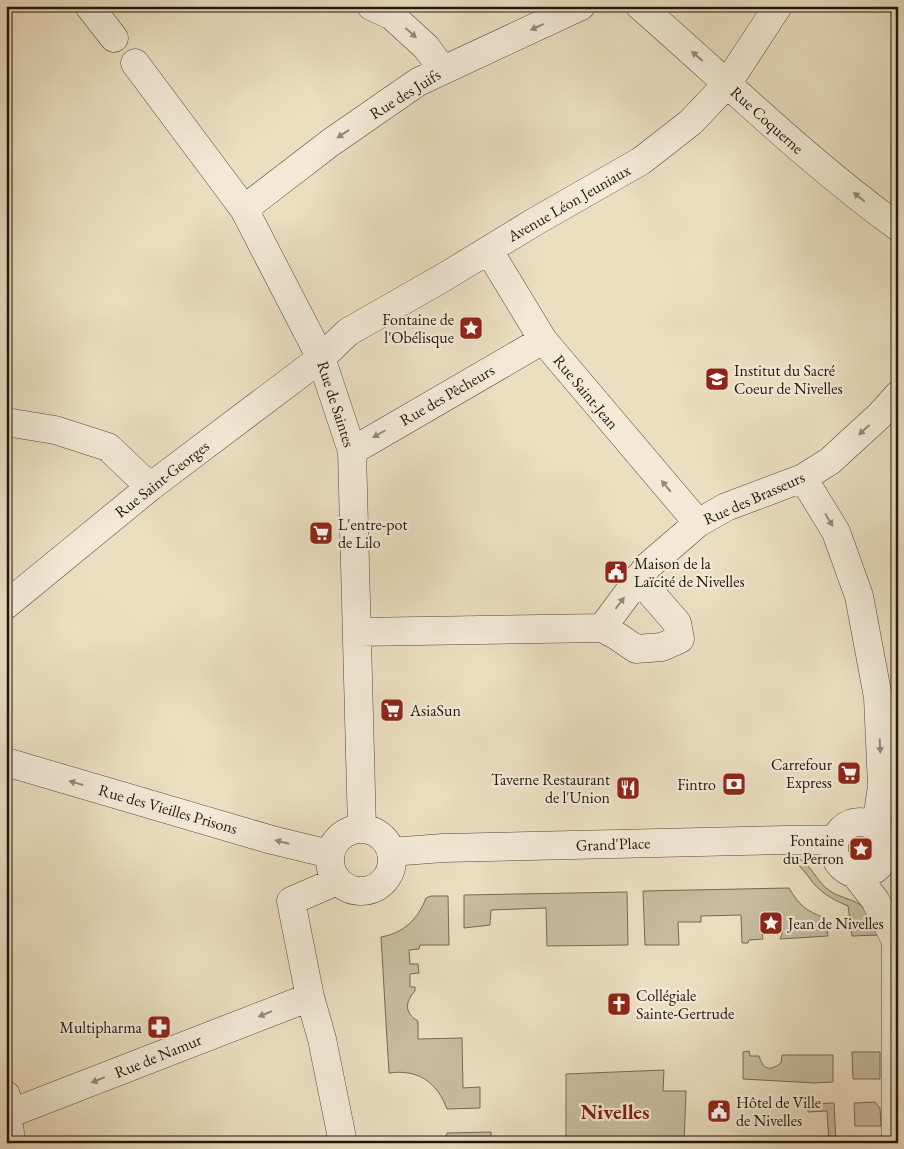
<svg xmlns="http://www.w3.org/2000/svg" width="904" height="1149" font-family="'EB Garamond',serif">
	<style>
		.green { fill: #c8bda3; stroke: #746958 }
		.lines { fill: none; stroke-linecap: round; stroke-linejoin: round }
		.minor-casing { stroke: #53483a; stroke-width: 29 }
		.minor { stroke: #f2ead7; stroke-width: 28 }
		.oneway { fill: #948a7c }
		.labels { text-anchor: middle; dominant-baseline: central; stroke-width: 4.5; stroke-linejoin: round; paint-order: stroke }
		.street-label { font-size: 16px; fill: #20150c; stroke: #f2ead7 }
		.poi-label { font-size: 16px; fill: #20150c; stroke: #f2ead7; text-anchor: start }
		.district-label { font-size: 21px; font-weight: bold; fill: #7a1f14; stroke: #f2ead7 }
	</style>
	<rect width="100%" height="100%" fill="#ebdfc2"/>
	<filter id="stains"><feTurbulence type="fractalNoise" baseFrequency=".004" numOctaves="4"/><feColorMatrix values="0 0 0 0 .2 0 0 0 0 .09 0 0 0 0 .02 0 0 0 .5 -.17"/></filter>
	<radialGradient id="worn" r=".72"><stop offset=".6" stop-color="#630" stop-opacity="0"/><stop offset="1" stop-color="#630" stop-opacity=".3"/></radialGradient>
	<path class="green" d="M800,859C811,866 816,879 826,888C836,897 850,898 861,905C867,909 875,927 879,935L852,936L848,906C834,900 824,895 813,883C808,876 804,870 797,864Z
		M789,888C799,905 806,911 825,918L828,936L780,939L782,934L780,927C770,920 759,925 763,939L749,940L748,943H742L741,915L701,916V922H678L679,945H645L643,891Z
		M627,892L628,945L547,946L546,908L491,910L490,925L464,928V895Z
		M431,896H448L449,945H420L419,949L409,950L410,964H418L419,973L410,974V987H415V991C405,1002 404,1013 418,1021V1039L462,1038L463,1088L480,1087V1108L447,1109C437,1082 418,1069 389,1073L381,937C404,933 418,919 426,898Z
		M749,1051L750,1056H759C763,1069 769,1072 781,1063L782,1055H833V1082L815,1083L743,1079V1052Z
		M852,1052H880V1079H853Z
		M664,1070L663,1091H686L684,1143H566V1074Z
		M875,1102L880,1108L881,1126H855L854,1103Z
		M834,1103L836,1143H829L827,1111L808,1112V1104Z
		M491,1132V1143H444L447,1133Z"/>
	<g class="lines">
		<g class="minor-casing">
			<path id="minor" d="M89,6L114,38
				M371,6L392,16L426,47L443,70
				M640,6C726,81 806,160 898,227
				M135,63L244,209L321,358L352,451L362,829
				M244,209L330,143L418,82L581,6
				M489,251L543,340L698,523
				M6,422L55,430L108,447L150,487
				M352,451L543,340
				M803,478L836,532L859,596L878,697L882,786L876,827
				M6,605L150,487L321,358L348,332L446,276L536,221L641,161L691,122L727,84L778,6
				M602,628L648,566L698,523L726,507L803,478L830,461L880,415L898,395
				M357,632L602,628L617,636L636,649L662,647L680,639L677,623L638,578
				M6,762L272,840L330,854
				M834 848a26 26 0 1 1 52 0a26 26 0 1 1-52 0Z
				M330 860a31 31 0 1 1 62 0a31 31 0 1 1-62 0Z
				M391,852L443,848L785,840H835
				M854,873L875,900L896,941
				M337,881L291,901L310,997L322,1039L343,1143
				M6,1095L11,1143
				M6,1115L310,997
				M896,1143V941L898,936"/>
		</g>
		<use href="#minor" class="minor"/>
	</g>
	<defs><path id="oneway-solid" d="M-6-.8H1V-3.2L6.5 0L1 3.2V.8H-6Z" transform="scale(1.25)"/></defs>
	<g class="oneway">
		<use href="#oneway-solid" transform="translate(537 27) rotate(155)"/>
		<use href="#oneway-solid" transform="translate(411 33) rotate(42)"/>
		<use href="#oneway-solid" transform="translate(697 56) rotate(-139)"/>
		<use href="#oneway-solid" transform="translate(343 134) rotate(146)"/>
		<use href="#oneway-solid" transform="translate(859 197) rotate(-141)"/>
		<use href="#oneway-solid" transform="translate(864 430) rotate(138)"/>
		<use href="#oneway-solid" transform="translate(379 434) rotate(150)"/>
		<use href="#oneway-solid" transform="translate(666 486) rotate(-130)"/>
		<use href="#oneway-solid" transform="translate(829 520) rotate(59)"/>
		<use href="#oneway-solid" transform="translate(620 603) rotate(-53)"/>
		<use href="#oneway-solid" transform="translate(880 746) rotate(87)"/>
		<use href="#oneway-solid" transform="translate(76 783) rotate(-164)"/>
		<use href="#oneway-solid" transform="translate(282 842) rotate(-166)"/>
		<use href="#oneway-solid" transform="translate(265 1014) rotate(158)"/>
		<use href="#oneway-solid" transform="translate(98 1080) rotate(158)"/>
	</g>
	<defs>
		<g id="sight-square" transform="scale(1.25)"><rect x="-9" y="-9" width="18" height="18" rx="4" fill="#8f2418" stroke="#f2ead7"/><path d="M0-6L1.8-2.2L6-1.7L2.9 1.2L3.7 5.4L0 3.3L-3.7 5.4L-2.9 1.2L-6-1.7L-1.8-2.2Z" fill="#fff"/></g>
		<g id="school-square" transform="scale(1.25)"><rect x="-9" y="-9" width="18" height="18" rx="4" fill="#8f2418" stroke="#f2ead7"/><path d="M0-5L7-2L0 1L-7-2ZM-4 1L0 2.5L4 1V4Q0 6-4 4Z" fill="#fff"/></g>
		<g id="supermarket-square" transform="scale(1.25)"><rect x="-9" y="-9" width="18" height="18" rx="4" fill="#8f2418" stroke="#f2ead7"/><path d="M-6-5.5h2.5l.6 2H6L4.5 2H-2.5L-4.4-4H-6ZM-1.5 3.2a1.3 1.3 0 1 0 .1 0ZM3 3.2a1.3 1.3 0 1 0 .1 0Z" fill="#fff"/></g>
		<g id="civic-square" transform="scale(1.25)"><rect x="-9" y="-9" width="18" height="18" rx="4" fill="#8f2418" stroke="#f2ead7"/><path d="M-.6-6.5H3V-4.5H.6V-3L4-1V1h2V6H-6V1h2V-1L-.6-3ZM-1.2 2.5V6h2.4V2.5Z" fill="#fff"/></g>
		<g id="bank-square" transform="scale(1.25)"><rect x="-9" y="-9" width="18" height="18" rx="4" fill="#8f2418" stroke="#f2ead7"/><path d="M-6-4H6V4H-6ZM0-2.3a2.3 2.3 0 1 0 0 4.6a2.3 2.3 0 1 0 0-4.6Z" fill="#fff"/></g>
		<g id="restaurant-square" transform="scale(1.25)"><rect x="-9" y="-9" width="18" height="18" rx="4" fill="#8f2418" stroke="#f2ead7"/><path d="M-5-6h1v4h1v-4h1v4h1v-4h1v5L-1.5 .5V6h-2V.5L-5-1ZM5-6V6H3V1.5H1.5Q1.5-4 5-6Z" fill="#fff"/></g>
		<g id="church-square" transform="scale(1.25)"><rect x="-9" y="-9" width="18" height="18" rx="4" fill="#8f2418" stroke="#f2ead7"/><path d="M-1.2-6h2.4v3.5h3.3v2.4h-3.3V6h-2.4V-.1h-3.3v-2.4h3.3Z" fill="#fff"/></g>
		<g id="pharmacy-square" transform="scale(1.25)"><rect x="-9" y="-9" width="18" height="18" rx="4" fill="#8f2418" stroke="#f2ead7"/><path d="M-2-6h4v4h4v4h-4v4h-4v-4h-4v-4h4Z" fill="#fff"/></g>
	</defs>
	<g fill-rule="evenodd">
		<use href="#sight-square" x="471" y="328"/>
		<use href="#school-square" x="717" y="379"/>
		<use href="#supermarket-square" x="321" y="533"/>
		<use href="#civic-square" x="616" y="572"/>
		<use href="#supermarket-square" x="392" y="710"/>
		<use href="#supermarket-square" x="849" y="773"/>
		<use href="#bank-square" x="734" y="784"/>
		<use href="#restaurant-square" x="628" y="788"/>
		<use href="#sight-square" x="861" y="849"/>
		<use href="#sight-square" x="771" y="923"/>
		<use href="#church-square" x="619" y="1004"/>
		<use href="#pharmacy-square" x="159" y="1027"/>
		<use href="#civic-square" x="719" y="1111"/>
	</g>
	<g class="labels">
		<g class="street-label">
			<text transform="translate(405 94) rotate(-32)">Rue des Juifs</text>
			<text transform="translate(767 120) rotate(42)">Rue Coquerne</text>
			<text transform="translate(569 203) rotate(-30)">Avenue Léon Jeuniaux</text>
			<text transform="translate(586 392) rotate(50)">Rue Saint-Jean</text>
			<text transform="translate(447 395) rotate(-30)">Rue des Pêcheurs</text>
			<text transform="translate(336 404) rotate(72)">Rue de Saintes</text>
			<text transform="translate(162 479) rotate(-38)">Rue Saint-Georges</text>
			<text transform="translate(754 498) rotate(-24)">Rue des Brasseurs</text>
			<text transform="translate(168 809) rotate(16)">Rue des Vieilles Prisons</text>
			<text transform="translate(613 844) rotate(-2)">Grand'Place</text>
			<text transform="translate(158 1056) rotate(-22)">Rue de Namur</text>
		</g>
		<g class="poi-label">
			<text x="454" y="319" text-anchor="end">Fontaine de<tspan x="454" dy="18">l'Obélisque</tspan></text>
			<text x="734" y="370">Institut du Sacré<tspan x="734" dy="18">Coeur de Nivelles</tspan></text>
			<text x="338" y="524">L'entre-pot<tspan x="338" dy="18">de Lilo</tspan></text>
			<text x="634" y="563">Maison de la<tspan x="634" dy="18">Laïcité de Nivelles</tspan></text>
			<text x="410" y="710">AsiaSun</text>
			<text x="832" y="764" text-anchor="end">Carrefour<tspan x="832" dy="18">Express</tspan></text>
			<text x="610" y="779" text-anchor="end">Taverne Restaurant<tspan x="610" dy="18">de l'Union</tspan></text>
			<text x="716" y="784" text-anchor="end">Fintro</text>
			<text x="844" y="840" text-anchor="end">Fontaine<tspan x="844" dy="18">du Perron</tspan></text>
			<text x="788" y="923">Jean de Nivelles</text>
			<text x="636" y="995">Collégiale<tspan x="636" dy="18">Sainte-Gertrude</tspan></text>
			<text x="142" y="1027" text-anchor="end">Multipharma</text>
			<text x="736" y="1102">Hôtel de Ville<tspan x="736" dy="18">de Nivelles</tspan></text>
		</g>
		<g class="district-label">
			<text x="615" y="1111">Nivelles</text>
		</g>
	</g>
	<rect width="904" height="1149" fill="none" stroke="#ebdfc2" stroke-width="25"/>
	<rect x="8" y="8" width="889" height="1134" fill="none" stroke="#20150c" stroke-width="2.5"/>
	<rect x="12" y="12" width="879" height="1124" fill="none" stroke="#20150c"/>
	<rect width="100%" height="100%" filter="url(#stains)"/>
	<rect width="100%" height="100%" fill="url(#worn)"/>
</svg>
